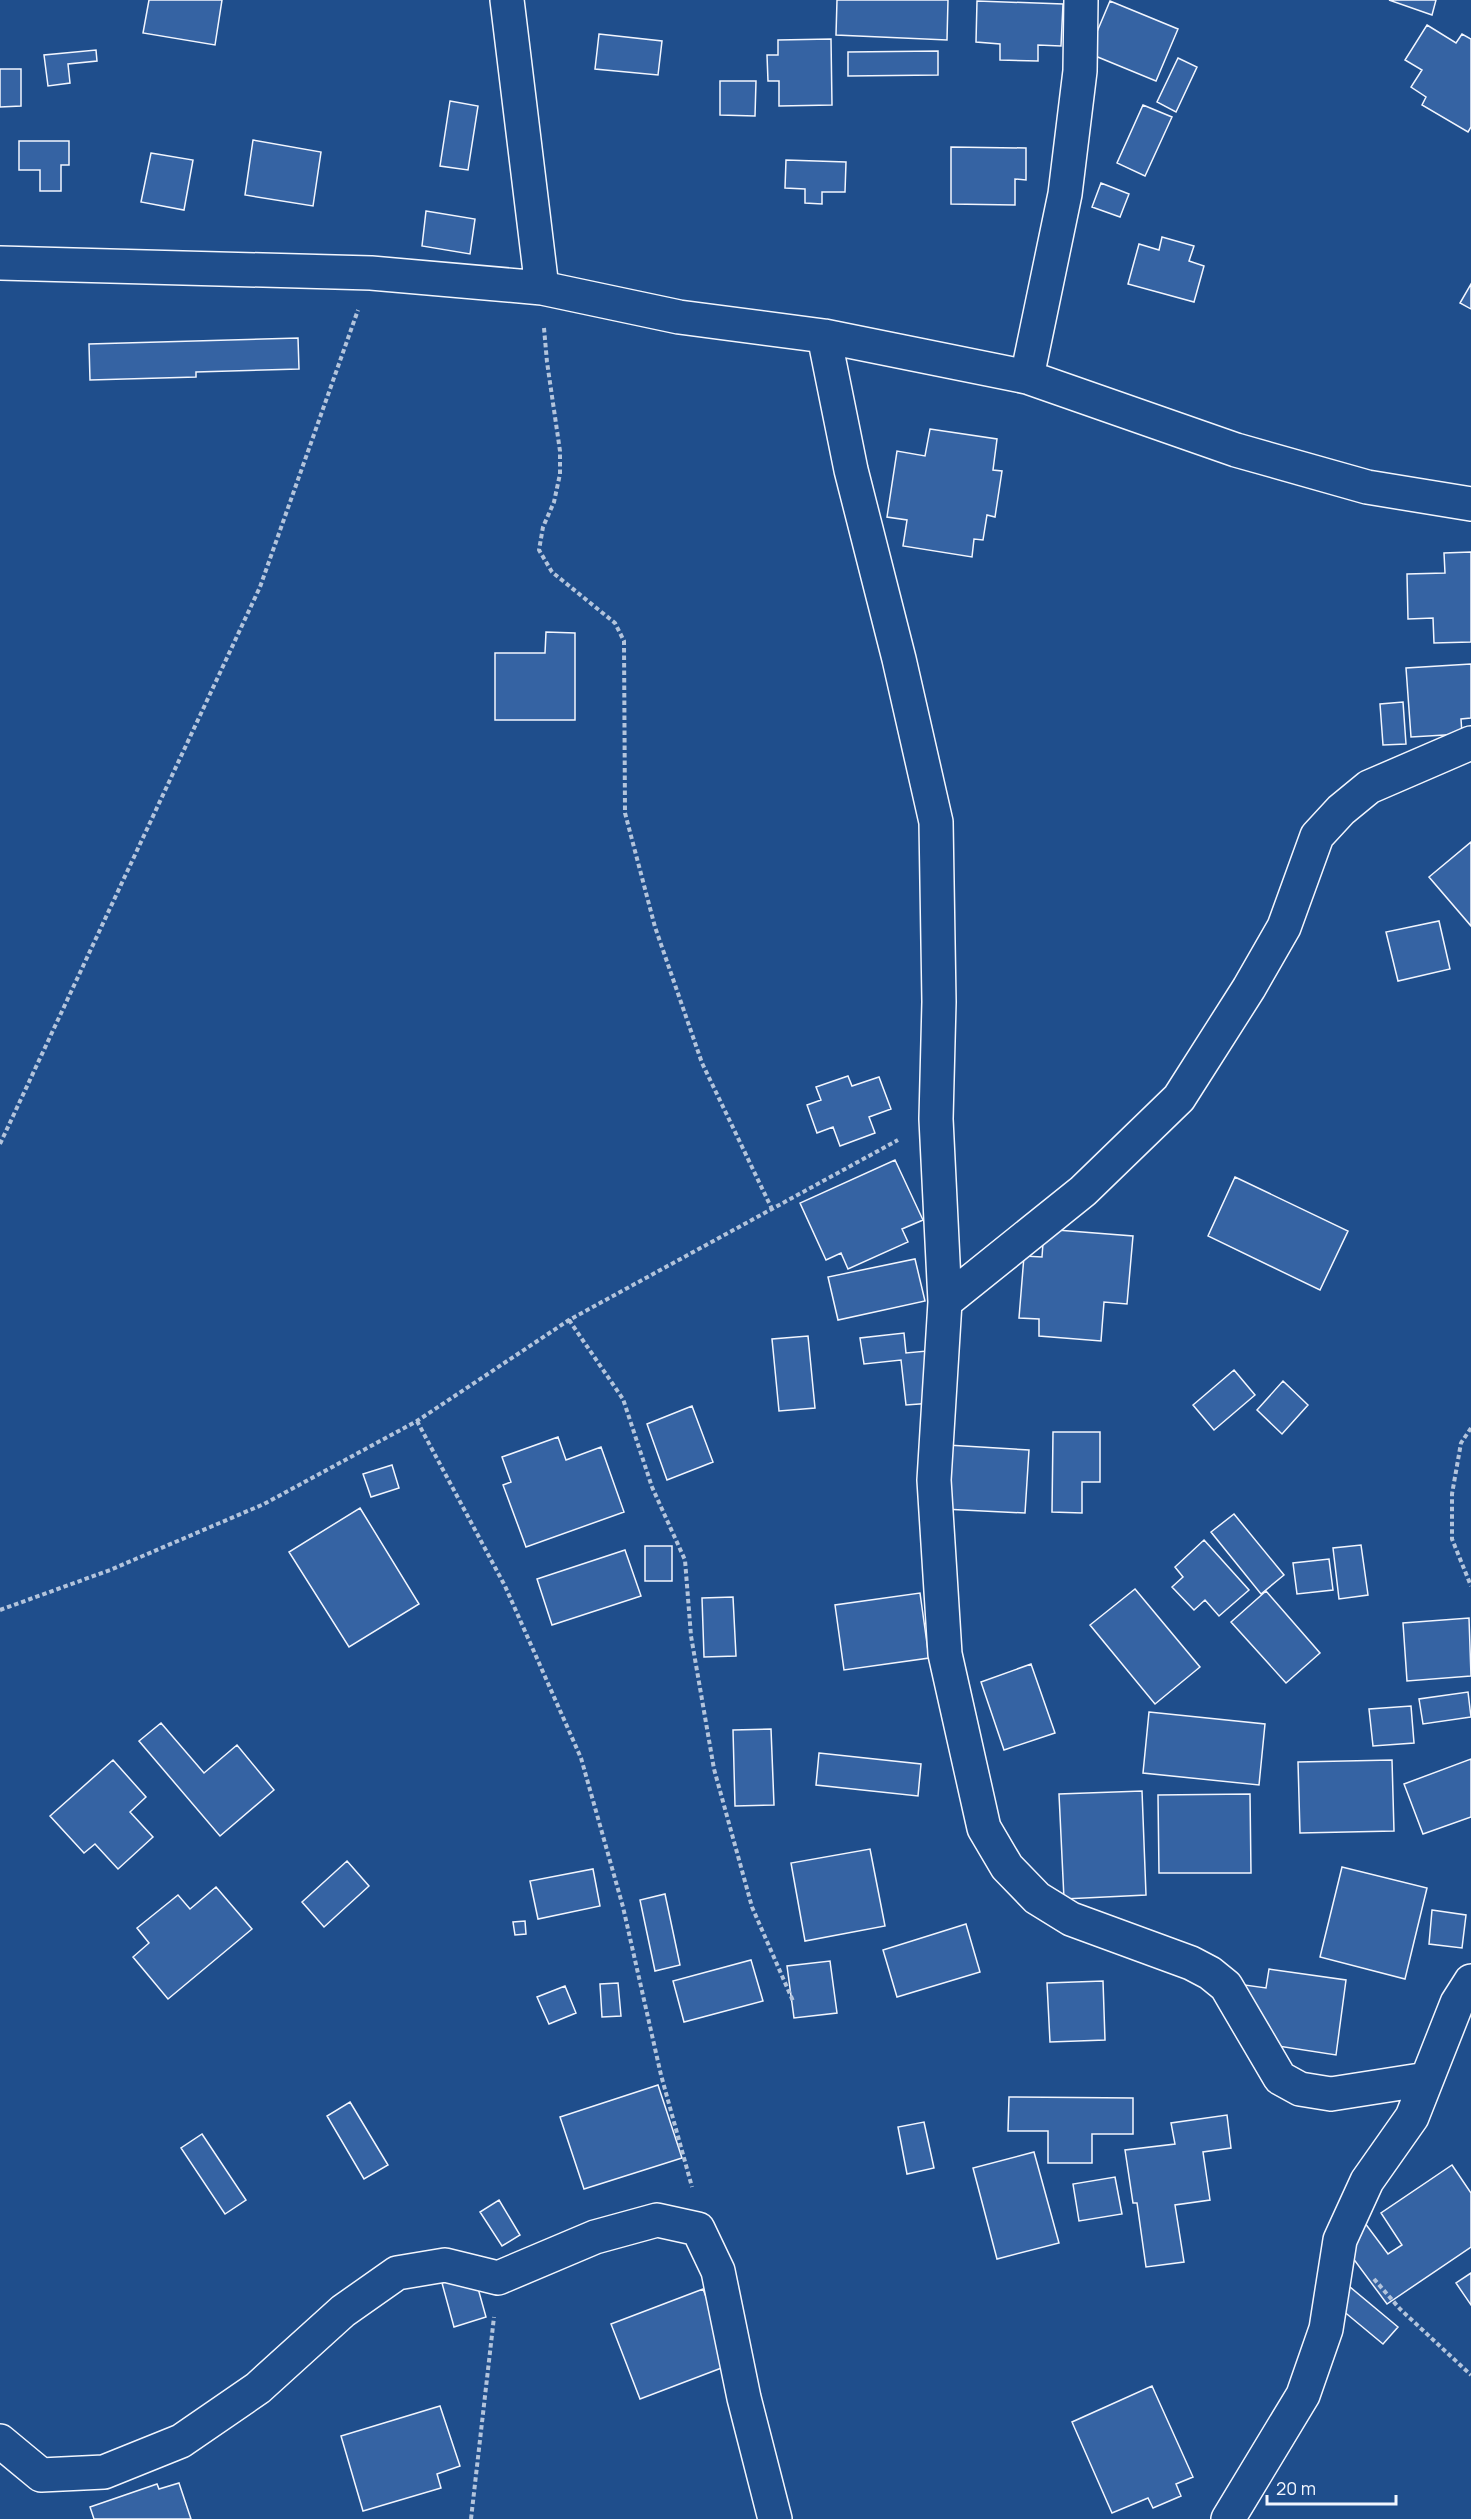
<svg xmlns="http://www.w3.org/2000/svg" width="1471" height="2519" font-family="Manrope,sans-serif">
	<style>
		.building { fill: #3563a3; stroke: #f2f6ff; stroke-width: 1.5 }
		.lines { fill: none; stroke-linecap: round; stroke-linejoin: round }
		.minor-casing { stroke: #f2f6ff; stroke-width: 36 }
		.path { stroke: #b3c4dc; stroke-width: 4; stroke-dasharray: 4.5 3; stroke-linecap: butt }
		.minor { stroke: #1f4e8c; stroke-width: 33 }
	</style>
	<rect width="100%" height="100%" fill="#1f4e8c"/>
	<path class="building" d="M149,0H222L215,45L143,33Z
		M837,0H948L947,40L836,35Z
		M1389,0H1436L1432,15Z
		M977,1L1063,4L1061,46L1038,45V61L1000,60V44L976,42Z
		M1110,1L1178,29L1156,81L1088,53Z
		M1427,25L1456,43L1462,34L1471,39V127L1468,132L1422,105L1426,97L1411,87L1422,70L1405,60Z
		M599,34L662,41L658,75L595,69Z
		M831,39L832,105L779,106V81H768L767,55H778V40Z
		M96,50L97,61L68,64L70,83L48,86L44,55Z
		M938,51V75L848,76V52Z
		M1178,58L1197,67L1176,112L1157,102Z
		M0,69H21V106L0,107Z
		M720,81H756L755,116L720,115Z
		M450,101L478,106L468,170L440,166Z
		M1143,105L1172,117L1145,176L1117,163Z
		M253,140L321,152L313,206L245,195Z
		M19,141H69V165H61V191H40V170H19Z
		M951,147L1026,148V180L1015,179V205L951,204Z
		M151,153L193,160L184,210L141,202Z
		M786,160L846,162L845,192H822V204L805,203V189L785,188Z
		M1101,183L1129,194L1120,217L1092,207Z
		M426,211L475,219L470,254L422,246Z
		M1162,237L1194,246L1189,261L1204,266L1194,302L1128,284L1139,244L1159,250Z
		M1471,284V309L1460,303Z
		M298,338L299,369L196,372V377L90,380L89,344Z
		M930,429L997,439L993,470L1002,471L995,517L987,515L983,540L974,539L972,557L903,546L907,520L887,517L897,451L925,456Z
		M1471,552V642L1434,643L1433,618L1408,619L1407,574L1445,573L1444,553Z
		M546,632L575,633V720H495V653H545Z
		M1471,664V718L1461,719L1462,734L1411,737L1406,668Z
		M1403,702L1406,744L1383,745L1380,704Z
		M1471,842V926L1429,877Z
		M1439,921L1450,969L1398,981L1386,932Z
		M848,1076L852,1086L879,1077L891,1109L869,1117L875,1133L840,1146L833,1127L817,1133L807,1105L821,1100L816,1087Z
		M895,1160L923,1220L902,1229L908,1242L848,1269L841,1253L826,1260L800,1203Z
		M1235,1177L1348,1231L1320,1290L1208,1236Z
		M1044,1229L1133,1236L1127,1304L1104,1302L1101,1341L1039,1336V1319L1019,1318L1024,1256L1042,1257Z
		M915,1259L925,1301L838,1320L828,1277Z
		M904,1333L906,1353L927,1351L933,1403L906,1405L901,1360L864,1364L860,1338Z
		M808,1336L815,1408L779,1411L772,1339Z
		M1234,1370L1255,1395L1214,1430L1193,1405Z
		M1283,1381L1308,1405L1282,1434L1257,1410Z
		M692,1406L713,1462L667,1480L647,1424Z
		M1053,1432H1100V1482H1082V1513L1052,1512Z
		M558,1437L566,1460L601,1447L624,1512L526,1547L503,1485L511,1482L502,1457Z
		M947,1445L1029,1450L1025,1513L943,1509Z
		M392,1465L399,1488L371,1497L363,1474Z
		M360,1508L419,1604L349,1647L289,1552Z
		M1234,1514L1284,1575L1261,1594L1211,1532Z
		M1204,1540L1249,1590L1219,1616L1205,1600L1194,1610L1172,1587L1183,1577L1175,1567Z
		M1361,1545L1368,1595L1339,1599L1333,1548Z
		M645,1546H672V1581H645Z
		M625,1550L641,1596L552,1625L537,1579Z
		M1329,1559L1333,1590L1297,1594L1293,1563Z
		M1135,1589L1200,1667L1155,1704L1090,1625Z
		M1266,1591L1320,1653L1286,1683L1231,1622Z
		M920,1593L929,1658L844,1670L835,1605Z
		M733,1597L736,1656L704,1657L702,1598Z
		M1469,1618L1471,1676L1407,1681L1403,1623Z
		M1031,1664L1055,1733L1004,1750L981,1682Z
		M1468,1692L1471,1717L1423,1724L1419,1699Z
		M1411,1706L1414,1743L1373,1746L1369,1709Z
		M1149,1712L1265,1724L1259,1785L1143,1773Z
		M161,1723L204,1773L237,1745L274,1790L220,1836L139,1741Z
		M771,1729L774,1805L735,1806L733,1730Z
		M819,1753L921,1764L918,1796L816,1785Z
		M1471,1759V1817L1423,1834L1404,1784Z
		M113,1760L146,1797L130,1812L153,1837L118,1869L95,1844L84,1853L50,1816Z
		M1392,1760L1394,1831L1300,1833L1298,1762Z
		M1142,1791L1146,1895L1064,1899L1059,1794Z
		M1250,1794L1251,1873H1159L1158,1795Z
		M870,1849L885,1926L805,1941L791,1863Z
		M347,1861L369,1886L324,1927L302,1902Z
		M1342,1867L1427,1888L1405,1979L1320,1957Z
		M593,1869L600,1906L538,1919L530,1881Z
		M216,1887L252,1929L168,1999L133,1957L149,1943L137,1928L178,1895L190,1909Z
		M665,1894L680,1965L655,1971L640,1900Z
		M1432,1910L1466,1915L1462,1948L1429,1944Z
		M525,1921L526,1934L515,1935L513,1922Z
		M966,1924L980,1972L897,1997L883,1950Z
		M751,1960L763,2001L684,2022L673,1981Z
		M830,1961L837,2013L794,2018L787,1966Z
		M1269,1969L1346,1980L1336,2055L1259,2043L1240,2018L1245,1985L1266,1988Z
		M1103,1981L1105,2040L1050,2042L1047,1983Z
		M618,1983L621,2016L602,2017L600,1984Z
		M565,1986L576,2013L549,2024L537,1997Z
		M658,2085L682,2158L584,2189L560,2117Z
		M1009,2097L1133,2098V2134H1092V2163H1048V2131H1008Z
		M350,2102L388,2165L364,2179L327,2116Z
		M1227,2115L1231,2148L1203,2152L1210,2200L1175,2205L1184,2262L1146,2267L1137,2203H1133L1125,2150L1175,2144L1171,2123Z
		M924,2122L934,2168L907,2174L898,2127Z
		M202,2134L246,2200L225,2214L181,2148Z
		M1034,2152L1059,2243L997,2259L973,2168Z
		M1452,2165L1471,2193V2247L1387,2304L1335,2234L1359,2215L1388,2254L1402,2245L1381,2213Z
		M1115,2177L1122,2214L1079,2221L1073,2184Z
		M499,2200L520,2235L502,2246L480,2212Z
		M1471,2273V2305L1456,2283Z
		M474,2274L486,2317L454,2327L442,2283Z
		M1344,2282L1398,2327L1383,2344L1330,2300Z
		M703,2289L732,2364L640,2399L611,2324Z
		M1152,2386L1193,2477L1176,2484L1181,2496L1153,2508L1148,2498L1112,2513L1072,2422Z
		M440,2406L460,2466L437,2474L441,2488L363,2511L341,2436Z
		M179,2483L191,2519H94L90,2507L157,2484L159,2489Z"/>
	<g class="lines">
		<g class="minor-casing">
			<path id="minor" d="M507,0L542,288
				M0,263L371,273L542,288L679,317L824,336L1027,377L1236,450L1367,487L1471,504
				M824,336L851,470L899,659L936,822L939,1002L936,1119L945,1302L934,1480L945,1654L984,1828L1007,1867L1037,1898L1071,1919L1191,1963L1210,1973L1226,1986L1280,2078L1300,2089L1331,2094L1427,2079
				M1027,377L1065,194L1080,71L1081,0
				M945,1302L1083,1191L1179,1098L1249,988L1284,927L1317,836L1341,810L1369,787L1471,743
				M0,2441L41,2475L104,2472L181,2441L258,2388L343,2311L397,2273L445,2265L498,2278L595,2237L657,2220L698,2229L718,2271L744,2398L775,2519
				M1228,2519L1303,2395L1326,2329L1340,2240L1367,2181L1412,2117L1457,2003L1471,1981"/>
		</g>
		<path class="path" d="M544,328L547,362L560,451V474L554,502L543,527L539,550L552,572L615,623L624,641L625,813L655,927L702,1063L772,1209
			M0,1144L260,587L358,310
			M569,1320L623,1399L652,1487L685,1560L691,1636L714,1769L752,1907L793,2001
			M417,1421L505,1586L581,1758L623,1907L661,2075L692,2187
			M1471,1428L1461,1443L1452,1494V1539L1471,1586
			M0,1610L110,1570L264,1504L417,1421L569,1320L898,1140
			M1374,2279L1400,2309L1471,2375
			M471,2519L494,2317"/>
		<use href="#minor" class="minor"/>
	</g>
	<path d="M1267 2495v9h129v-9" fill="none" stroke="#f2f6ff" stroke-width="3"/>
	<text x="1276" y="2495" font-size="18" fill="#f2f6ff" stroke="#1f4e8c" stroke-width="4.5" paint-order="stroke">20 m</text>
</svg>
